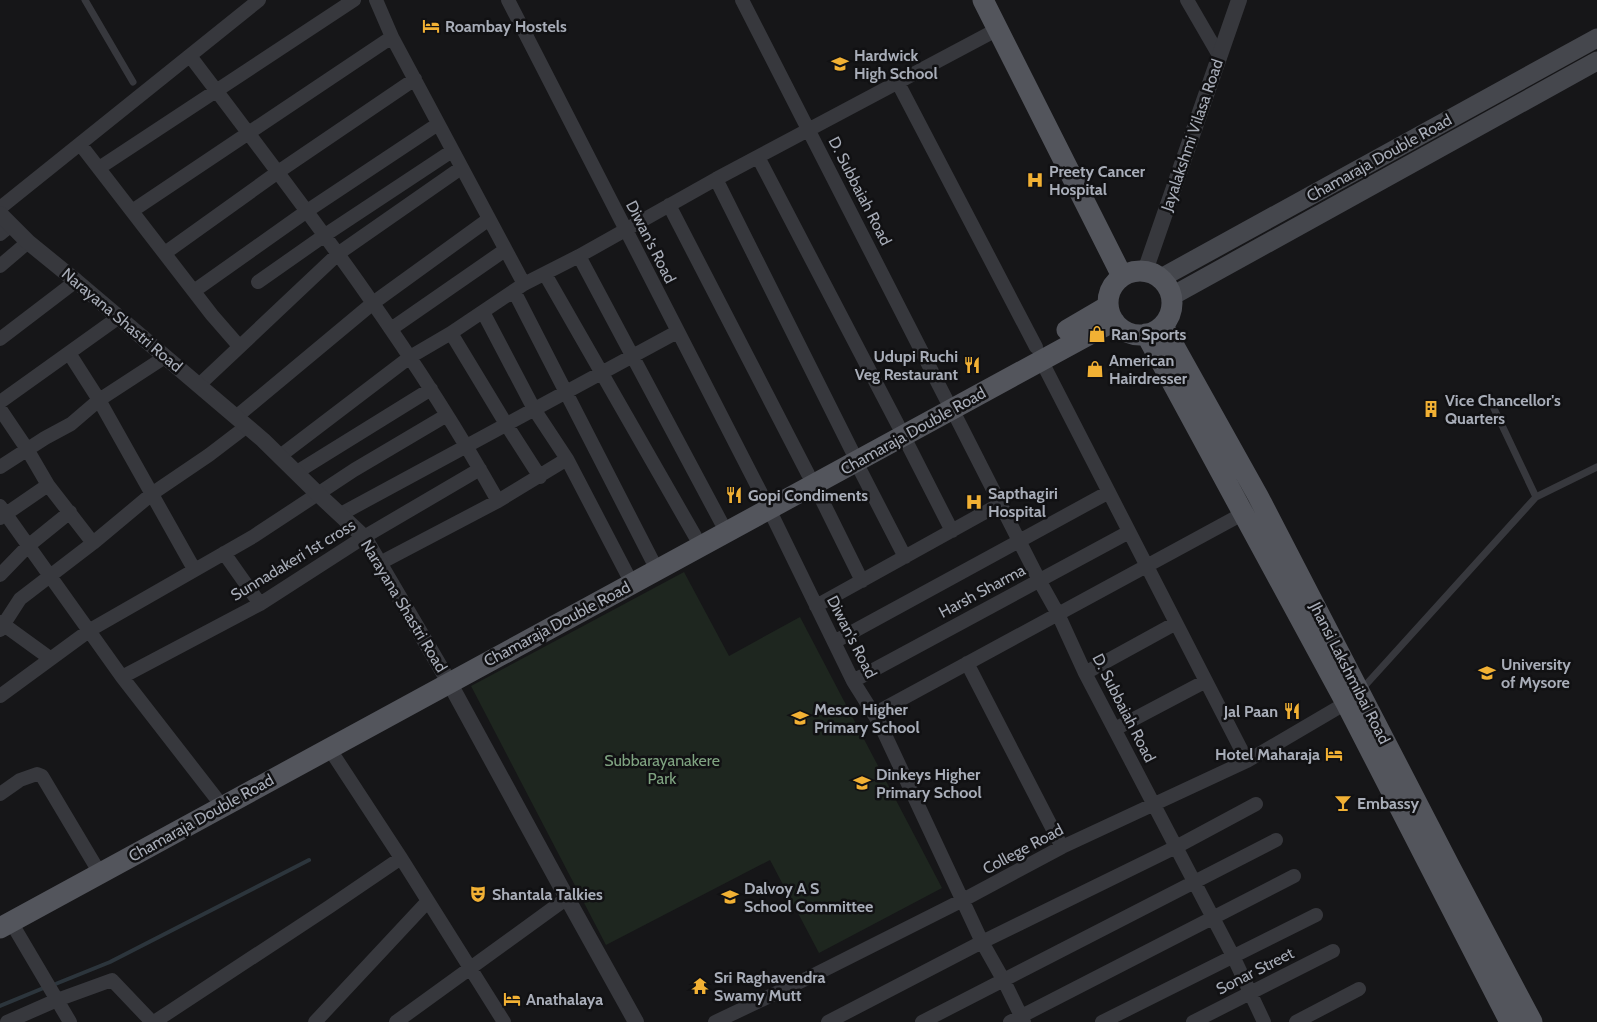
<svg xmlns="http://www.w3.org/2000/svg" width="1597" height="1022" font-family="Cabin,sans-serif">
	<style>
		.green { fill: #1e261f }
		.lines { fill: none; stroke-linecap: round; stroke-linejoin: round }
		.stream { stroke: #2c353c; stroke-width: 4 }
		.service { stroke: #37383d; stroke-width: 7 }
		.minor { stroke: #37383d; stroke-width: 14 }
		.tertiary { stroke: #37383d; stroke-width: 16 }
		.secondary { stroke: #45474d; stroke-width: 19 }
		.primary { stroke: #53555c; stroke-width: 21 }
		.labels { text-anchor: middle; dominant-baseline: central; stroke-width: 5; stroke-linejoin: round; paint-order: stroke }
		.poi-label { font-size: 16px; font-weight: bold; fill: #a8adb8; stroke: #111113; text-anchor: start }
		.street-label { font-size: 16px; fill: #a8adb8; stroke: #111113 }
		.park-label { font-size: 16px; fill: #7fa381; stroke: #111113 }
	</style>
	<rect width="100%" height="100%" fill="#161618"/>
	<path class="green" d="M684,572L729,656L800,617L942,888L819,953L770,860L606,945L471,686Z"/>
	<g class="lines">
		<path class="stream" d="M53,985L110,962L309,860
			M0,1006L46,987"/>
		<path class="service" d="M85,0L133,82
			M1489,398L1536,497
			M1362,689L1536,497L1597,467"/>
		<path class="minor" d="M376,0L392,37L524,284
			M508,0L764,499
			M742,0L946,399
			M1187,0L1220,57
			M190,56C299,200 410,343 498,501
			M898,83L1036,347
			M80,144L212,315L239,346
			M758,157L898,425
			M99,168L354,0
			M716,179L852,451
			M669,205L808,474
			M0,208L259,0
			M132,211L392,37
			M0,234L11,225
			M165,253L278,172L415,79
			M579,256L721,522
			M0,266L28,242
			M545,274L695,536
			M258,282L325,235L452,151
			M194,291L307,211L438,124
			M514,291L652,560
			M483,312L534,409L567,459L627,574
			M391,329L505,250
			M451,333L506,424L540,477
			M0,339L76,281
			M69,353L99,400L194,569
			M1041,360L1247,761
			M199,385L339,253L461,168
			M0,402L119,317
			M0,409L27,449L48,485L93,543
			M952,409L1039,580L1058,614L1085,673L1233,956L1264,1022
			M236,417L373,303L489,219
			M903,435L952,531
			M280,456L410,357L451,333L524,284L579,256L716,179L998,29
			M856,462L905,557
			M0,467L45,438L71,424L99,400L165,357
			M297,472L431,389
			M814,484L862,581
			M0,506L122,677L216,798
			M769,509L853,681L880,724L982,942L1004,981L1024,1022
			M341,514L677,332
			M0,518L48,485
			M224,553L260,604
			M380,563L498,501L567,459
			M0,575L28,546L70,512
			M816,606L1000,504
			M0,622L51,659
			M0,630L20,599L93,543L153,493L209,455L247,426
			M834,642L1109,492
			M967,663L1062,847
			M1085,673L1176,623
			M122,677L260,604L364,537L480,469
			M853,681L1129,532
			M0,696L90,630L254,536L354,470L447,415
			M874,714L1244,513
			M1115,729L1206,681
			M329,748L401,858L504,1022
			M0,794L20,780L37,774L42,776L95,865
			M11,922L70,1022
			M7,1022L57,1000L112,980L152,1022
			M154,1022L329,907L401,858
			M315,1022L428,901
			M396,1022L567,898
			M715,1022L808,978L963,900L1062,847L1247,761L1346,703
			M828,1022L982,942L1176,847L1256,804
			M922,1022L1276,840
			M1010,1022L1294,876
			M1102,1022L1316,915
			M1193,1022L1333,951
			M1296,1022L1359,989"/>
		<path class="tertiary" d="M0,214L28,242L76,281L263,440L318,494L364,537L449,682L567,898L636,1022
			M1145,271L1239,0"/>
		<path class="secondary" d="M1161,278L1597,38
			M1172,296L1597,61"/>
		<path class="primary" d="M983,0L1122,276
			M1108 303a32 32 0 1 1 64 0a32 32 0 1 1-64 0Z
			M1163,326L1258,496L1450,867L1532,1022
			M1067,330L1108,306
			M1146,334L1346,703L1510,1022
			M0,928L1114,321"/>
	</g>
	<defs>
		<g id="hotel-bare" transform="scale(1.35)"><path d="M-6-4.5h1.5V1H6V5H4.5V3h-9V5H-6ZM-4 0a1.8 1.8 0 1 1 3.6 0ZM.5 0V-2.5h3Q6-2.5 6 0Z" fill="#f2b134" stroke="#111113" stroke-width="2.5" paint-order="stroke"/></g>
		<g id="school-bare" transform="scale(1.35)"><path d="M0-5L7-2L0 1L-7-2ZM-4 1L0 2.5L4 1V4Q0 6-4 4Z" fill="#f2b134" stroke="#111113" stroke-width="2.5" paint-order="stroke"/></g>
		<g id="hospital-bare" transform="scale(1.35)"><path d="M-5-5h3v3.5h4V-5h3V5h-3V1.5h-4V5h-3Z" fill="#f2b134" stroke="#111113" stroke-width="2.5" paint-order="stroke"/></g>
		<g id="shop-bare" transform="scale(1.35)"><path d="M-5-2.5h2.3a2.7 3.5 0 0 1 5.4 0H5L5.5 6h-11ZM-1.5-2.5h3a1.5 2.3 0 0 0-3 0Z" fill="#f2b134" stroke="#111113" stroke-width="2.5" paint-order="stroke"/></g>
		<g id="restaurant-bare" transform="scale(1.35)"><path d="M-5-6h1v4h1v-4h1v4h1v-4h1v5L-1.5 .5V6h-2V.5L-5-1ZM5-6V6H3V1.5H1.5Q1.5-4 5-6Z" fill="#f2b134" stroke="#111113" stroke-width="2.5" paint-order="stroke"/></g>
		<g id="building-bare" transform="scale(1.35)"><path d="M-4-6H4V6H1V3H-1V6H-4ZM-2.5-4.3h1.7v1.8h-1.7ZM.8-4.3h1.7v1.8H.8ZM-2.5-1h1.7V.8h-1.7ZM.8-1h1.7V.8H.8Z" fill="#f2b134" stroke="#111113" stroke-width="2.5" paint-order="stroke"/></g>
		<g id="university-bare" transform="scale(1.35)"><path d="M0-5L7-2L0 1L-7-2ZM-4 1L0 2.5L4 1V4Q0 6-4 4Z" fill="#f2b134" stroke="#111113" stroke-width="2.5" paint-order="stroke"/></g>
		<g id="bar-bare" transform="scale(1.35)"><path d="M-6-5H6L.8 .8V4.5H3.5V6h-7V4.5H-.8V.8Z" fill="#f2b134" stroke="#111113" stroke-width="2.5" paint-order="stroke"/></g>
		<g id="theatre-bare" transform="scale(1.35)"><path d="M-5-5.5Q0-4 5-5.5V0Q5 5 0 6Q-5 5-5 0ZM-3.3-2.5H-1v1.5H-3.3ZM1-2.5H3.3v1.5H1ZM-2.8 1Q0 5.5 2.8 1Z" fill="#f2b134" stroke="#111113" stroke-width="2.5" paint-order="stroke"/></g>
		<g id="temple-bare" transform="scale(1.35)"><path d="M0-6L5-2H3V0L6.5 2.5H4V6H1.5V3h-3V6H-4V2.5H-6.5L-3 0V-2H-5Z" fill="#f2b134" stroke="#111113" stroke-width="2.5" paint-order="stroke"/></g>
	</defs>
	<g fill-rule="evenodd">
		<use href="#hotel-bare" x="431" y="26"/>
		<use href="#school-bare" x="840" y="64"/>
		<use href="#hospital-bare" x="1035" y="180"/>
		<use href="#shop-bare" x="1097" y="334"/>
		<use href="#restaurant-bare" x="972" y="365"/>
		<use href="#shop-bare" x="1095" y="369"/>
		<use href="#building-bare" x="1431" y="409"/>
		<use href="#restaurant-bare" x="734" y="495"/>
		<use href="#hospital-bare" x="974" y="502"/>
		<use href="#university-bare" x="1487" y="673"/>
		<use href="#restaurant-bare" x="1292" y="711"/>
		<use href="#school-bare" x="800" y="718"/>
		<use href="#hotel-bare" x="1334" y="754"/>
		<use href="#school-bare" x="862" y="783"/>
		<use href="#bar-bare" x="1343" y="803"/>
		<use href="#theatre-bare" x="478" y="894"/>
		<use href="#school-bare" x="730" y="897"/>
		<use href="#temple-bare" x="700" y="986"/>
		<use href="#hotel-bare" x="512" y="999"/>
	</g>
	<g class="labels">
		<g class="poi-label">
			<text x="445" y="26">Roambay Hostels</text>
			<text x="854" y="55">Hardwick<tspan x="854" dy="18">High School</tspan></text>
			<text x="1049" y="171">Preety Cancer<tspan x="1049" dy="18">Hospital</tspan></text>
			<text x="1111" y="334">Ran Sports</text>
			<text x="958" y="356" text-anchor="end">Udupi Ruchi<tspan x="958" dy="18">Veg Restaurant</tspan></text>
			<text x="1109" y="360">American<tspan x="1109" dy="18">Hairdresser</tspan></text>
			<text x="1445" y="400">Vice Chancellor's<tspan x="1445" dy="18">Quarters</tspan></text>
			<text x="988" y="493">Sapthagiri<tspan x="988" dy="18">Hospital</tspan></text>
			<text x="748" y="495">Gopi Condiments</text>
			<text x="1501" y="664">University<tspan x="1501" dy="18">of Mysore</tspan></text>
			<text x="814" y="709">Mesco Higher<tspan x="814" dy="18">Primary School</tspan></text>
			<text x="1278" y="711" text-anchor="end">Jal Paan</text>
			<text x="1320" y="754" text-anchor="end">Hotel Maharaja</text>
			<text x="876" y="774">Dinkeys Higher<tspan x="876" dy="18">Primary School</tspan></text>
			<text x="1357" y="803">Embassy</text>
			<text x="744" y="888">Dalvoy A S<tspan x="744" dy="18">School Committee</tspan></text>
			<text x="492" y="894">Shantala Talkies</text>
			<text x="714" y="977">Sri Raghavendra<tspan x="714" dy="18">Swamy Mutt</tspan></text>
			<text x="526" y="999">Anathalaya</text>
		</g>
		<g class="street-label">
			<text transform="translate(1192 135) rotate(-71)">Jayalakshmi Vilasa Road</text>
			<text transform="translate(1379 158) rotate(-29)">Chamaraja Double Road</text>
			<text transform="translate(860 191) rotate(63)">D. Subbaiah Road</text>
			<text transform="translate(651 242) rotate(63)">Diwan's Road</text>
			<text transform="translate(122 320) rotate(40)">Narayana Shastri Road</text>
			<text transform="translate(913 431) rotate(-29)">Chamaraja Double Road</text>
			<text transform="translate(293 560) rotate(-31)">Sunnadakeri 1st cross</text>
			<text transform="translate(982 591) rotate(-28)">Harsh Sharma</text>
			<text transform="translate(404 606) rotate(59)">Narayana Shastri Road</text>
			<text transform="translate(557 624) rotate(-28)">Chamaraja Double Road</text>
			<text transform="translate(852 637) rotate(63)">Diwan's Road</text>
			<text transform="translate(1350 673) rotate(63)">Jhansi Lakshmibai Road</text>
			<text transform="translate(1124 708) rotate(63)">D. Subbaiah Road</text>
			<text transform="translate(201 818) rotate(-29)">Chamaraja Double Road</text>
			<text transform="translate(1023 849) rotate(-28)">College Road</text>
			<text transform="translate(1255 971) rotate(-27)">Sonar Street</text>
		</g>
		<g class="park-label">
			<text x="662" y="760">Subbarayanakere<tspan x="662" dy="18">Park</tspan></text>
		</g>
	</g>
</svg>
